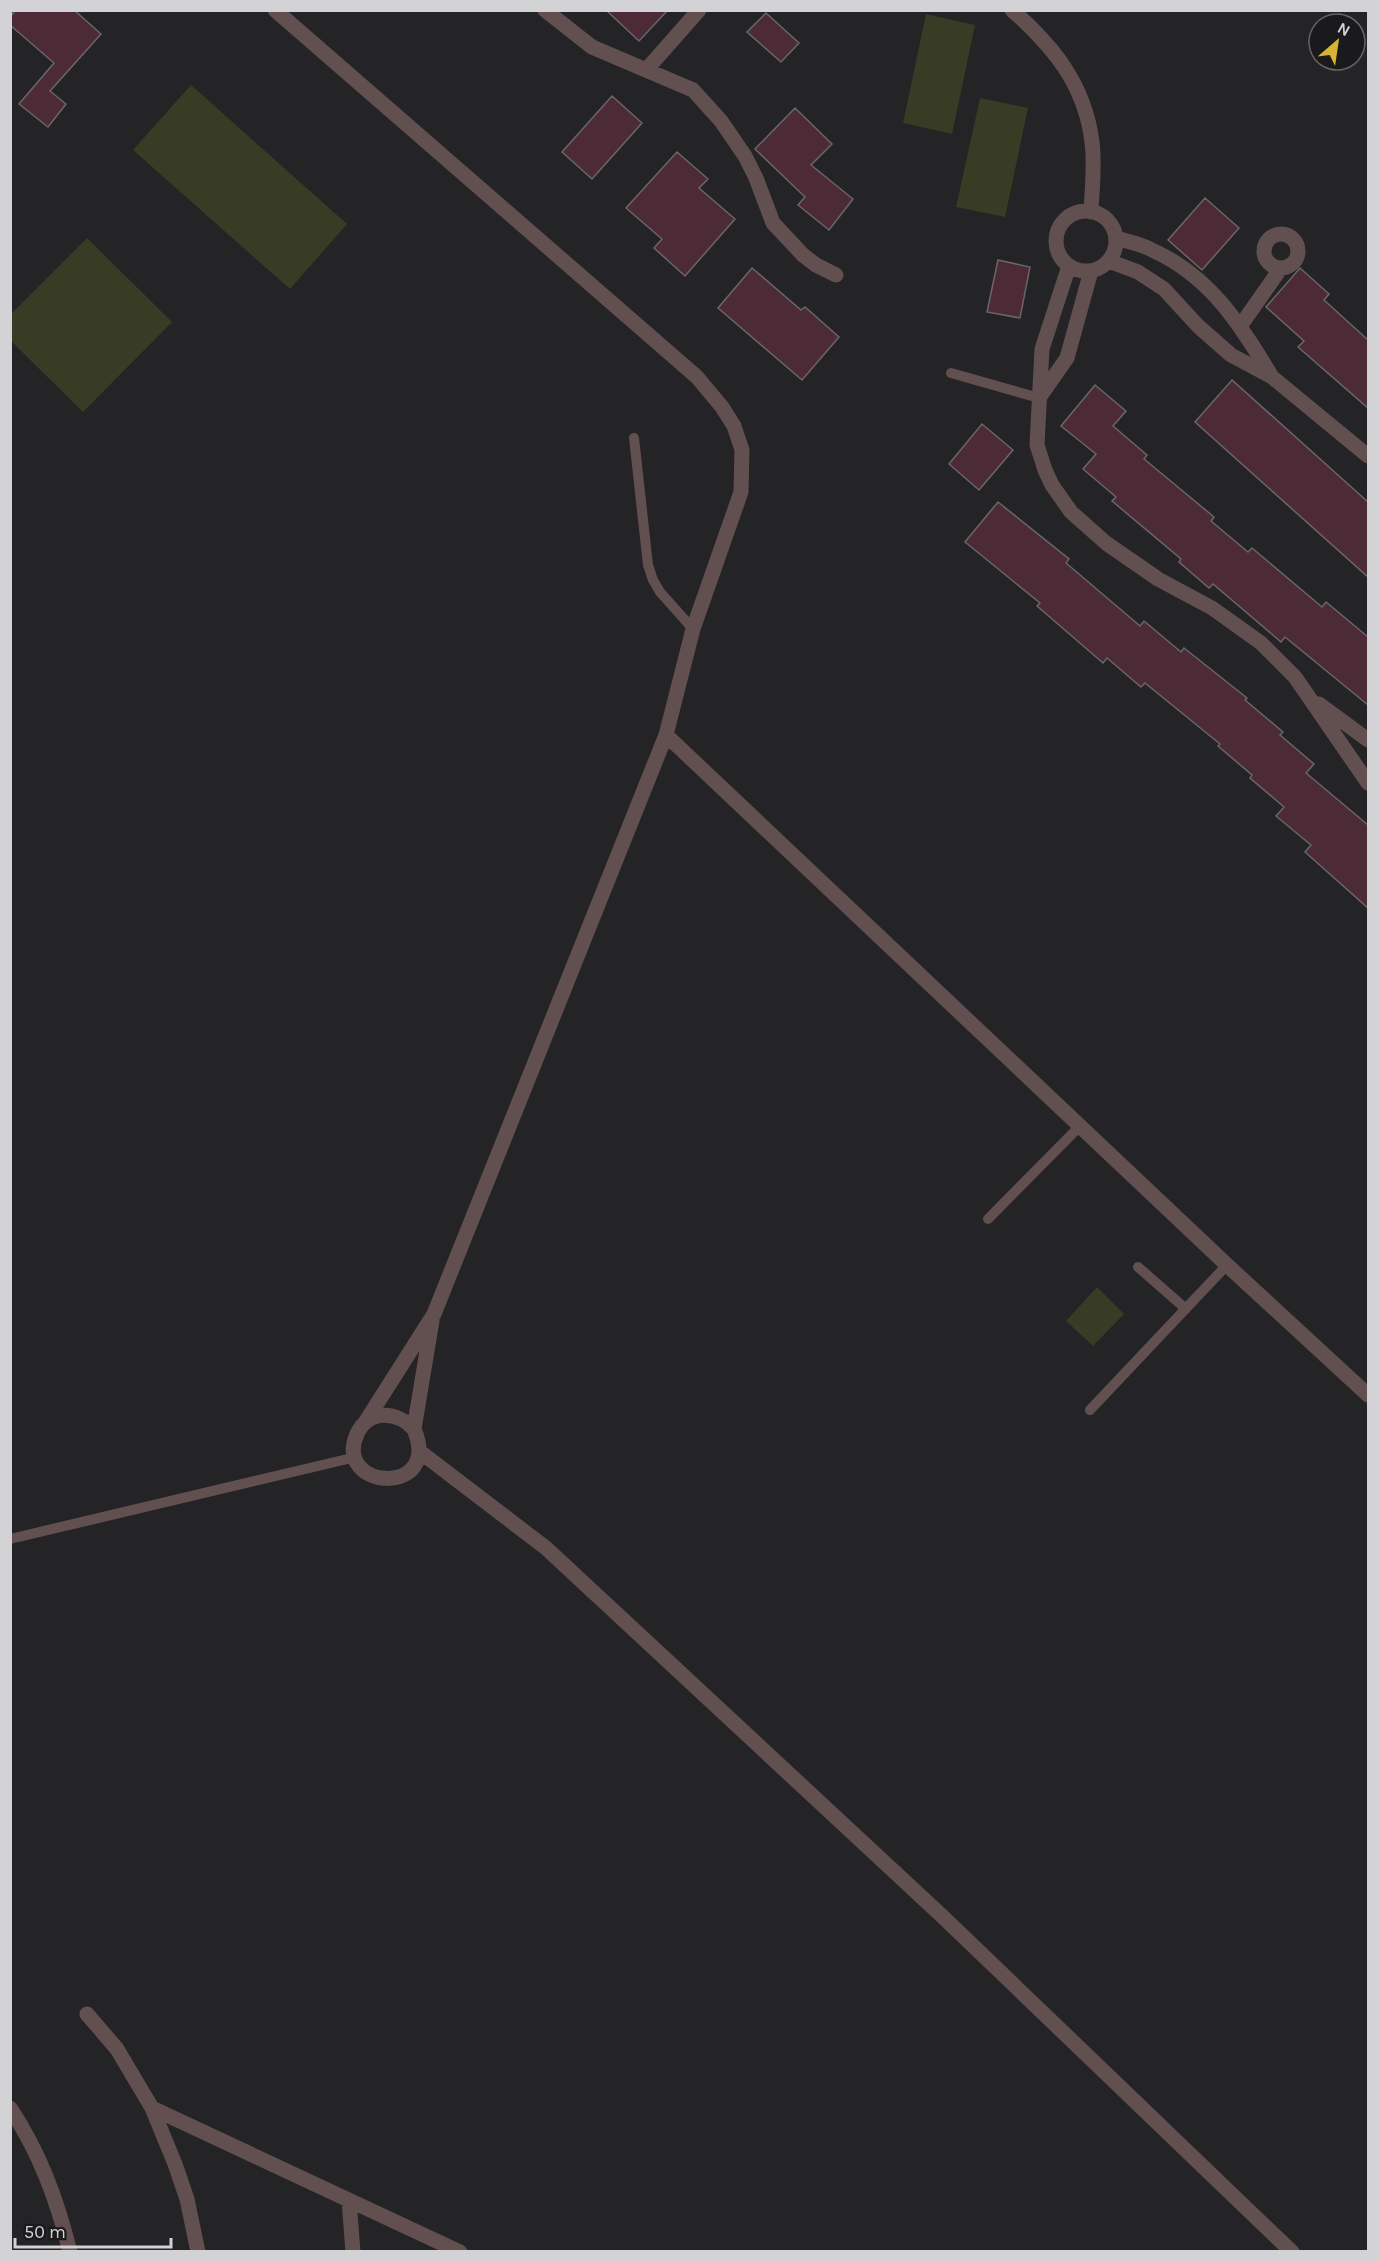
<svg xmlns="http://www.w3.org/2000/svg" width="1379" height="2262" font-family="Karla,sans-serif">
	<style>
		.green { fill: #383c24 }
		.building { fill: #4c2b37; stroke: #6a6667; stroke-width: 1.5 }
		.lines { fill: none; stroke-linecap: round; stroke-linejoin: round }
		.service { stroke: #625051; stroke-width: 10 }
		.minor { stroke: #625051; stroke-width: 15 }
	</style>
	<rect width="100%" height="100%" fill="#242326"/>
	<path class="green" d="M926,14L975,25L952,134L903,123Z
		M191,85L347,224L290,289L133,150Z
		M980,98L1028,108L1005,217L956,207Z
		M87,238L172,322L83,412L11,341L10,315Z
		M1097,1287L1124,1314L1093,1346L1066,1321Z"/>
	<path class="building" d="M16,10H74L101,34L50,91L66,104L48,127L19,104L54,63L10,25V17Z
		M606,10H668L639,41Z
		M766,13L799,43L781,62L747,32Z
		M612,96L642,123L592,179L562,152Z
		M795,108L832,144L811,165L853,199L829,230L798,205L805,197L755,149Z
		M677,152L708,179L699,188L735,219L685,276L654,248L662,239L626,208Z
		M1205,198L1239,228L1202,270L1168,240Z
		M998,260L1030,267L1020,318L987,312Z
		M752,268L801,310L805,307L839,337L802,380L718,308Z
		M1300,268L1329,294L1324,300L1368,340V408L1298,347L1304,341L1266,307Z
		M1232,380L1368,502V577L1195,422Z
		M1095,385L1126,411L1113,426L1147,455L1144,459L1214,517L1211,521L1248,552L1252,548L1322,607L1326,602L1368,637V705L1285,637L1281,642L1213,584L1209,588L1179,562L1181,559L1112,501L1116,497L1083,469L1096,454L1061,426Z
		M982,424L1013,450L979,490L949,464Z
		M998,502L1069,559L1066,563L1140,626L1144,621L1181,652L1184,648L1247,698L1245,700L1283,732L1280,735L1314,764L1306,773L1368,825V908L1305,852L1311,845L1276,816L1284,807L1250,778L1252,775L1218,746L1220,744L1145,683L1141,687L1107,658L1103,663L1037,606L1040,603L965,542Z"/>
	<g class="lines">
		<path class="service" d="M951,373L1039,398
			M634,438L648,565L653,580L660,592L693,629
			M988,1219L1081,1125
			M1138,1267L1186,1309
			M1090,1410L1227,1265
			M10,1539L356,1457"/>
		<path class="minor" d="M275,10L697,377L722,407L734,426L742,450L741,492L693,629L666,735L434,1314L366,1421
			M545,10L592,47L693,90L721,121L745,156L756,178L773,223L803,255L816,265L836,275
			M1012,10C1054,47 1085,85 1092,142C1095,164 1092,189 1091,212
			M647,69L699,10
			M1056 241a30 30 0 1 1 60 0a30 30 0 1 1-60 0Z
			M1264 251a17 17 0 1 1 34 0a17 17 0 1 1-34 0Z
			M1117,238C1128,242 1141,244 1152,250C1210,276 1240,324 1272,377
			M1109,261L1138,272L1164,289L1198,326L1231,355L1272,377L1368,456
			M1069,266L1042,349L1037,445L1045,470L1052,485L1071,512L1106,543L1158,579L1212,608L1261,643L1295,677L1368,783
			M1241,325L1281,268
			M1039,398L1067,358L1091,271
			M1319,704L1368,740
			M666,735L1227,1265L1368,1395
			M414,1429C398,1412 369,1408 357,1434C332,1490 443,1498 414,1429L432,1321
			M419,1451L546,1548L942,1916L1292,2252
			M87,2014L117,2049L152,2108L175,2164L187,2199L198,2252
			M10,2108C40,2153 57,2200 70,2252
			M152,2108L460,2252
			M349,2200L353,2252"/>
	</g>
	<rect width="1379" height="2262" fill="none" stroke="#d3d2d4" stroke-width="24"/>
	<g transform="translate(1337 42) rotate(29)"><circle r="28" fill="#1a191c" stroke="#646366" stroke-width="1.5"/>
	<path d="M0-4.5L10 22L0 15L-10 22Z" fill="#d8b434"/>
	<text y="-9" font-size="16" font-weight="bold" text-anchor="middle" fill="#d3d2d4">N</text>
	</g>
	<path d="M15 2238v9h156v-9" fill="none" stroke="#d3d2d4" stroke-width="3"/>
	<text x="24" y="2238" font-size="18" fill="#d3d2d4" stroke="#1a191c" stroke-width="4.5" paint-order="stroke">50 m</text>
</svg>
